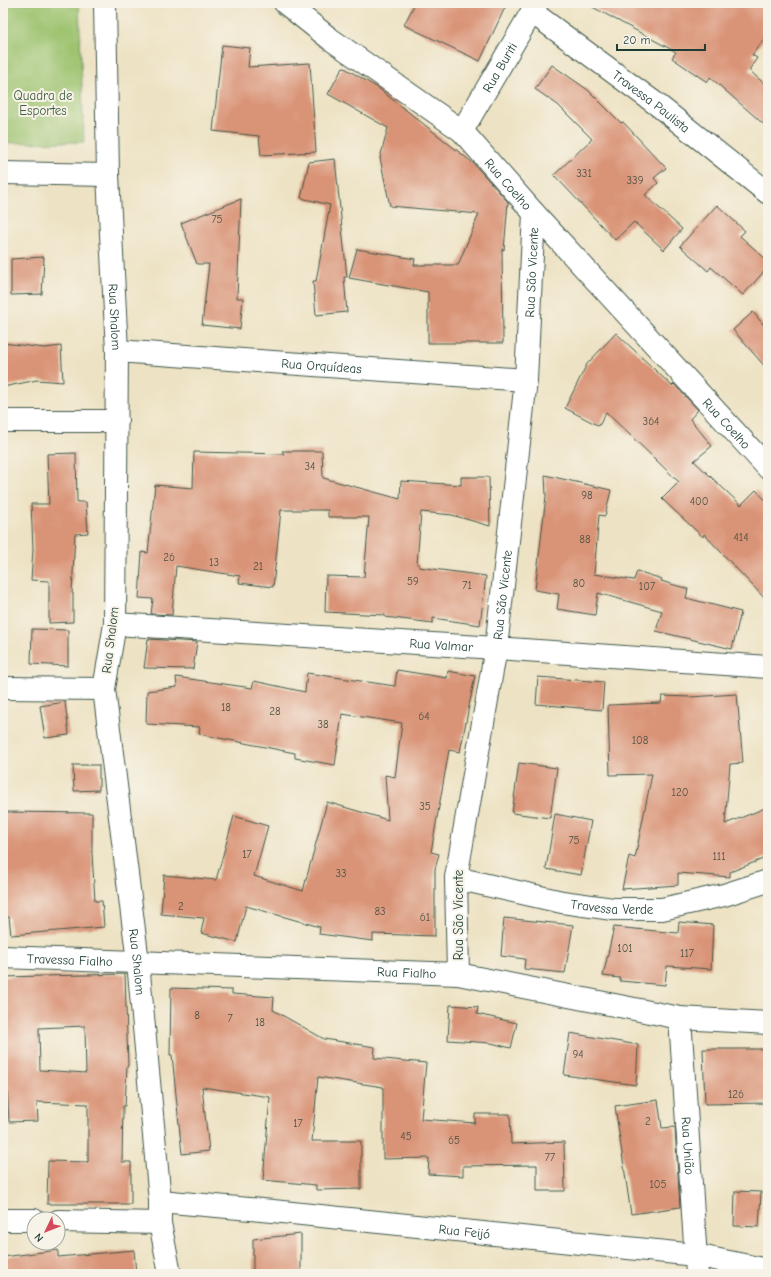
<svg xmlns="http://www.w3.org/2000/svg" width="771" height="1277" font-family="'Comic Neue',sans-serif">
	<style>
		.green { fill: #9cc36e; stroke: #5e8051 }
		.building { fill: #d99376; fill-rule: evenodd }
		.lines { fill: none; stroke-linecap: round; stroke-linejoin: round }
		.minor-casing { stroke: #3e5649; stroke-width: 24 }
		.minor { stroke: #fff; stroke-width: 22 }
		.labels { text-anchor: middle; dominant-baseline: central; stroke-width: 4; stroke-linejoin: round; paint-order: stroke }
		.number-label { font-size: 11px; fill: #4e5244 }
		.street-label { font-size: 13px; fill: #1f3d34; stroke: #f7f3e8 }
		.park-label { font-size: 13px; fill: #3e5e42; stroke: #f7f3e8 }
	</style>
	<rect width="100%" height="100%" fill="#f7f3e8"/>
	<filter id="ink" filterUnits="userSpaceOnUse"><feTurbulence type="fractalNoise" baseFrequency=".025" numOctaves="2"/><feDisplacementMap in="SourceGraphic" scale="8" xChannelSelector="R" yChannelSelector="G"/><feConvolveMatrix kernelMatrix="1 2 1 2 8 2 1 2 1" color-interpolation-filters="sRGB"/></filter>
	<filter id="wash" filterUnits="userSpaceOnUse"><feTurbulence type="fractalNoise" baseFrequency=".012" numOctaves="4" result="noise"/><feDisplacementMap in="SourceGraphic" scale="16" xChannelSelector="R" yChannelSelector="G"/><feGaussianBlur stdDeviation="0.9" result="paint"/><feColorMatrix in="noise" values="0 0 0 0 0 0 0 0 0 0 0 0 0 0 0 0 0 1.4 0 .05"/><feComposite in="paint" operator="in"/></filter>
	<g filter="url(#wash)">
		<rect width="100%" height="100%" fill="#ede2c3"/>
		<path class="green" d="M3,3H79L84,142L3,143Z"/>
		<g id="blocks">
			<path class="building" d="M415,3H507L480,61L404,25Z
				M585,3H768V34L752,55L757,58L749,70L768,87V128L710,77L707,82L672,58L676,52Z
				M222,45L250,48L248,67L310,63L316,152L261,155L259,136L213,131Z
				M552,65L588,90L621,123L623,122L666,168L654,178L658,183L645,195L682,229L664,250L634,222L615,240L554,175L592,139L558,105L535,89Z
				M343,67L378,88L473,163L508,202L504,250L502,249L503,343H428V292L349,278L357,249L415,259L414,265H458L479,214L390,206L380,158L388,128L328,94Z
				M335,159L347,277H344L347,312L316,315L313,281H316L330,205L301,198L309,162Z
				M241,199L237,298H243L240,329L202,325L209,264H197L181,223Z
				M717,205L745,231L740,236L768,261V267L743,295L711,267L708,271L680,246Z
				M44,257L42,294L11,295V259Z
				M753,312L768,330V370L733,330Z
				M616,333L672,386L674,384L698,410L690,419L712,446L694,461L741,505L756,490L768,503V602L704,534L703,537L662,499L679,482L606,412L599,426L565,408L587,364Z
				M3,343L45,348L61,346L63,382L37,380L3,387Z
				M282,451H322L323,478L400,499L401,481L461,485V477H489L490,526L452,515L421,512L417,564H419V567L486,576L480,625L433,618V623L385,617V615L325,612L326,576L364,577L369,517H328V510H281L273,587L239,583L240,576L176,566L172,615L151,614L153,599L139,598L142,552L148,553L155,485L193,488L194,452L284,454Z
				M76,453L77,502H86L88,533L75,534L72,593H73V622L49,623V581L31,580L33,549L31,504H49L47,454Z
				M545,475L611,490L605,516L599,515L594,574L634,580L637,571L662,579L661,581L688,589L686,598L741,612L732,649L656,631L662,611L598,593L595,615L557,609L559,594L535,590L546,496Z
				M32,629L68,630V666L31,664Z
				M148,639L197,642L193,669L144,668Z
				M397,670L447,678L448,671L475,676L460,752L449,750L431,852L439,854L435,869V936L373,934V941L319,934L320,927L246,906L237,942L201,933L204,918L161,914L164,875L216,880L234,816L268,826L254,876L303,891L327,802L388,820L385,775L395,777L402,723L342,714L335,765L295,758V753L199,734L200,727L146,724L147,691L177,687L176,677L252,688L254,681L305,692L307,673L395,686Z
				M538,677L604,682L602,710L536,704Z
				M737,694L743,763L730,764L725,824L768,807V857L730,872V877L678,873V885L622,889L629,856L635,858L652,774L610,775L608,705L661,703L662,696L690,697Z
				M65,702L69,735L45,738L40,706Z
				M519,763L557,768L550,818L512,813Z
				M73,765H99V790L74,791Z
				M3,812L92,813V854L95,901H102L104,927L11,935L9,917H3Z
				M555,814L591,821L581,875L546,869Z
				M504,918L573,925L565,973L524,969L525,959L501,956Z
				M679,922L713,925L711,969L667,966L665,985L620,981V978L603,976L614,927L678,933Z
				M125,974L128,1066H127L125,1106H123L122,1162H131V1204H47L48,1161L88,1162V1104L37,1102L38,1121L9,1122L7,1086H5L3,1025V977ZM85,1026L86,1073L40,1070L39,1028Z
				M171,988L232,990V994L274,997L273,1010L324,1039L375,1047L374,1058L426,1063L421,1119L475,1123V1114H510L511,1144L564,1142L565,1191H537V1165L463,1166V1176L428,1174L429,1158L383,1159V1087L318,1077L312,1141H361V1189L316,1190V1185L263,1180L270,1097L202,1087L209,1151L182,1154L172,1055H170Z
				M450,1005L478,1007L477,1014L517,1023L511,1048L491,1043L448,1040Z
				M570,1033L638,1045L636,1085L564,1075Z
				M703,1049H768V1103L705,1104Z
				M658,1100L662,1128L675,1127L680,1207L631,1214L615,1106Z
				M735,1191L761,1192L759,1227L734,1226Z
				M301,1234V1274H253V1239Z
				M58,1250V1257L134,1250L136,1274H3V1257Z"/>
		</g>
	</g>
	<g filter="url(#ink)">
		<use href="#blocks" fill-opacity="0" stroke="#3e5649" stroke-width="1"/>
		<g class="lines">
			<g class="minor-casing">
				<g id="minor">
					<path id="s1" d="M105,3L108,175L117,351L115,624L104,689L138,962L160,1201V1223L170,1274"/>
					<path id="s2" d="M285,3L329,38L462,131L534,213L768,468"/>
					<path id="s3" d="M532,12L659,106L768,193"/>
					<path id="s4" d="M462,131L537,3"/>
					<path d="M3,173L108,175"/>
					<path id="s5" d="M117,351L526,380"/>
					<path d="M3,421H117"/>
					<path id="s6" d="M115,624L496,648L768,667"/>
					<path d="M3,688L104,689"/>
					<path id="s7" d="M456,878L562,902L613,909H662L724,895L768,881"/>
					<path id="s8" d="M3,957L458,974L680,1018L768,1023"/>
					<path id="s9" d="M458,974L456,878L496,648L526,380L534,213"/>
					<path id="s10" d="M680,1018L697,1274"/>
					<path id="s11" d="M160,1201L273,1211L695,1255L768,1270"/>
					<path d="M3,1220H34"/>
					<path d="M58,1221L160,1223"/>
				</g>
			</g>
			<use href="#minor" class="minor"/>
		</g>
	</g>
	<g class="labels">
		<g class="number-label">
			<text x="584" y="173">331</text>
			<text x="635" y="180">339</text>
			<text x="217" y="219">75</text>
			<text x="651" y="421">364</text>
			<text x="310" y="466">34</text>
			<text x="587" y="495">98</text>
			<text x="699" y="501">400</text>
			<text x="741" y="537">414</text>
			<text x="585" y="539">88</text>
			<text x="169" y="557">26</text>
			<text x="214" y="562">13</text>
			<text x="258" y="566">21</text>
			<text x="413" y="581">59</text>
			<text x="579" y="583">80</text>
			<text x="467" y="585">71</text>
			<text x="647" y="586">107</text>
			<text x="226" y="707">18</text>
			<text x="275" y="711">28</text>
			<text x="424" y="716">64</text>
			<text x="323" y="724">38</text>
			<text x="640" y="740">108</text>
			<text x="680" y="792">120</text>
			<text x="425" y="806">35</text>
			<text x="574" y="840">75</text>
			<text x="247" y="854">17</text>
			<text x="719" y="856">111</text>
			<text x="341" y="873">33</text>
			<text x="181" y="906">2</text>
			<text x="380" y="911">83</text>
			<text x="425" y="917">61</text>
			<text x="625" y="948">101</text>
			<text x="687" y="953">117</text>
			<text x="197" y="1015">8</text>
			<text x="230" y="1018">7</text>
			<text x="260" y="1022">18</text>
			<text x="578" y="1054">94</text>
			<text x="736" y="1094">126</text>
			<text x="648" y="1121">2</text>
			<text x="298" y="1123">17</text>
			<text x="406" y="1136">45</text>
			<text x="454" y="1140">65</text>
			<text x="550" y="1157">77</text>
			<text x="658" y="1184">105</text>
		</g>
		<g class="street-label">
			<text stroke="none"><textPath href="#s4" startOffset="74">Rua Buriti</textPath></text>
			<text stroke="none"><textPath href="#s3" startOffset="149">Travessa Paulista</textPath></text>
			<text stroke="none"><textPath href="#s2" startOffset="289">Rua Coelho</textPath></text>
			<text stroke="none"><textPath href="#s9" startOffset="707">Rua São Vicente</textPath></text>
			<text stroke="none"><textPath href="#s1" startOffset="314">Rua Shalom</textPath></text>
			<text stroke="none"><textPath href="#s5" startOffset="205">Rua Orquídeas</textPath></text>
			<text stroke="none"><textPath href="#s2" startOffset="613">Rua Coelho</textPath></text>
			<text stroke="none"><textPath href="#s9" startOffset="383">Rua São Vicente</textPath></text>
			<text transform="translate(110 640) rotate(-83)">Rua Shalom</text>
			<text stroke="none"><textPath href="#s6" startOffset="327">Rua Valmar</textPath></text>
			<text stroke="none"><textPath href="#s7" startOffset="159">Travessa Verde</textPath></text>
			<text transform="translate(458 915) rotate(-90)">Rua São Vicente</text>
			<text stroke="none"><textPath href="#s8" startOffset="67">Travessa Fialho</textPath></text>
			<text stroke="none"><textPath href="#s1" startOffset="962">Rua Shalom</textPath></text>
			<text stroke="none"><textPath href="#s8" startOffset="404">Rua Fialho</textPath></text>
			<text stroke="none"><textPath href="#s10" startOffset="128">Rua União</textPath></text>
			<text stroke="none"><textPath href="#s11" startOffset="306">Rua Feijó</textPath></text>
		</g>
		<g class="park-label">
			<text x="43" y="95">Quadra de<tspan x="43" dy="15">Esportes</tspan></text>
		</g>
	</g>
	<rect width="771" height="1277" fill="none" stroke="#f7f3e8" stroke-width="16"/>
	<g transform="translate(46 1231) rotate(227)"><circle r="19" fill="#f7f3e8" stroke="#a1aaa0"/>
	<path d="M0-3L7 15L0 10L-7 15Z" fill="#d1495b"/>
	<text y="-6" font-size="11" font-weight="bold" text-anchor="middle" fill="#1f3d34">N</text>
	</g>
	<path d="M617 44v6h88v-6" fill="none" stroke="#1f3d34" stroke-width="2"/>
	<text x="623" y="44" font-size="12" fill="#1f3d34" stroke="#f7f3e8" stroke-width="3" paint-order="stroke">20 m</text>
</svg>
